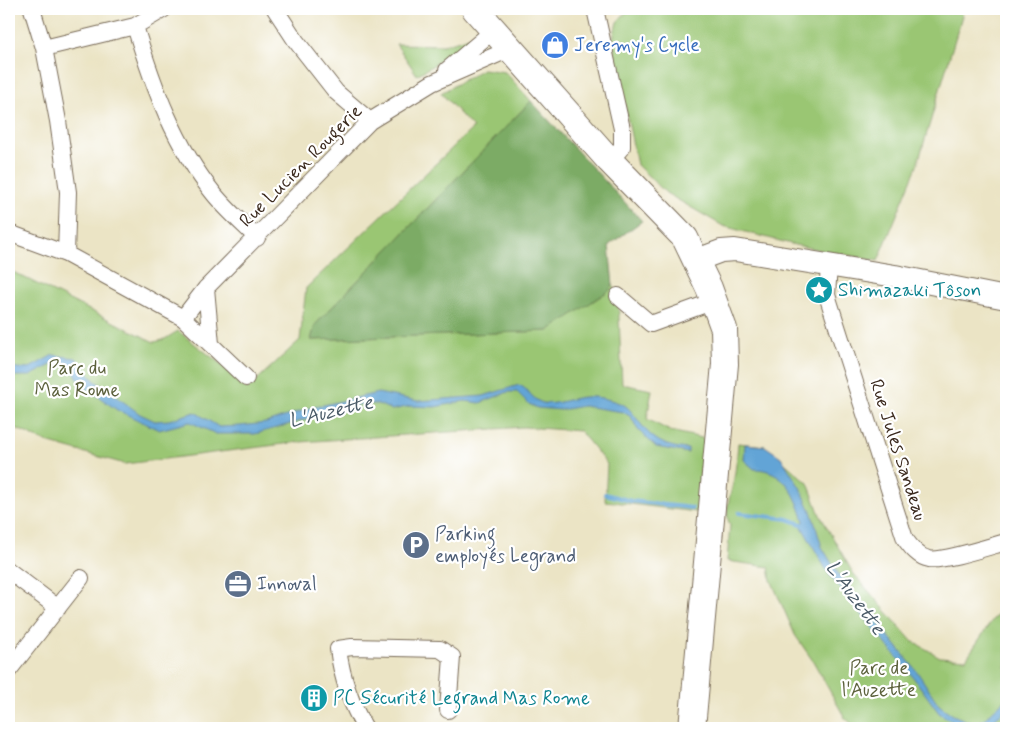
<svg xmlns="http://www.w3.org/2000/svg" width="1015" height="737" font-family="Mynerve,sans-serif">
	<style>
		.green { fill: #9ac673; stroke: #6a7848 }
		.forest { fill: #7bab65; stroke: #5b6a42 }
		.water { fill: #62a4d6; stroke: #4e677a }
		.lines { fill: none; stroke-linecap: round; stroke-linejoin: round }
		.stream { stroke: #62a4d6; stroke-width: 4 }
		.street-casing { stroke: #796b58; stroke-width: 18 }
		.secondary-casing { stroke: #796b58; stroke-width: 24 }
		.primary-casing { stroke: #796b58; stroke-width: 28 }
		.street { stroke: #fff; stroke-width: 16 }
		.secondary { stroke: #fff; stroke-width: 22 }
		.primary { stroke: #fff; stroke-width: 26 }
		.labels { text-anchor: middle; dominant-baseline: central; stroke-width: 4.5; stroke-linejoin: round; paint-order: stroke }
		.shop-label { font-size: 19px; fill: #366cbe; stroke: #fff; text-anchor: start }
		.street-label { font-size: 19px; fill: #3b2a1e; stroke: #fff }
		.culture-label { font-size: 19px; fill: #0d838f; stroke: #fff; text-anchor: start }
		.park-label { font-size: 19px; fill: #5c613c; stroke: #fff }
		.service-label { font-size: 19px; fill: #4e5e75; stroke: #fff; text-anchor: start }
		.water-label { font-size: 20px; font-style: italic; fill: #4b5b68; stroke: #fff }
	</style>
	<rect width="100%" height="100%" fill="#fff"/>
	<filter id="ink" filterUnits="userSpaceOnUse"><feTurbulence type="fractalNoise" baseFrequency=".02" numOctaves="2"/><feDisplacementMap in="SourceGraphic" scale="10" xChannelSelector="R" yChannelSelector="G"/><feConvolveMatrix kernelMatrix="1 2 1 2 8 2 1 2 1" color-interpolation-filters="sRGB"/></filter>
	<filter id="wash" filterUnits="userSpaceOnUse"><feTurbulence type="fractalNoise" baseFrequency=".0096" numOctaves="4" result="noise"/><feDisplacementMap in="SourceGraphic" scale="20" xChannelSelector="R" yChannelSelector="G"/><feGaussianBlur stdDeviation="1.12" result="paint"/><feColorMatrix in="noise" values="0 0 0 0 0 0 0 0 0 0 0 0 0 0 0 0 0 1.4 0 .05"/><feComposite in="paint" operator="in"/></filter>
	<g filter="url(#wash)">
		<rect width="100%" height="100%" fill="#ebe4c5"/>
		<path class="green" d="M629,9H964L917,166L878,261L795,245L723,226L666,193L637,165L612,42L617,22Z
			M470,37L473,41L417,75L396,44L443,45Z
			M483,69L505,72L531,101L315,325L311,340L548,331L613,285L618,296L622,384L652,390L647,419L670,431L702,438L704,441L697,512L605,501L607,464L580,431L524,427L300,442L125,464L46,442L9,425V270L154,342L163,340L178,331L226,368L247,389L300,340L306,288L473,128L441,93Z
			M738,443L765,446L808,483L820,515L853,573L912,641L940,657L966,659L993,619L1006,605V728H857L845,718L813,661L795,635L771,580L769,567L727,561L730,525C723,512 732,492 734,478C736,467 737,455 738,443Z"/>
		<path class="forest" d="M531,101L642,221L609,245L613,285L610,290L548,331L311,340L315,325Z"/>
		<path class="water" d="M53,355L76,358L94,380L140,414L155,421L169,420L195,412L219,427L240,426L266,423L310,408L378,393L418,401L483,396L519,385C529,389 532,400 543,403C554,405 566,400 577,398C592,395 607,398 622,404C629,407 633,414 638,420C651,439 664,447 688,449V453L656,447L638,430L631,417L623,412L583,406L561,410L537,408L529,404L517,392H508L480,403L465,401L435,407L411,406L392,410L378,404H361L255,434H216L190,422L159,430L117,410L82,385L70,365L66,363L57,362L30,376H9V367L28,369Z
			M745,444L765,446L781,457L801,489L811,511L822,547L839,575L916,670L939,705L953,715L972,723L982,721L1006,699V709L984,728H963L939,713L913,677L828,573L802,527L804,521C796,495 785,469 754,469L744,460Z"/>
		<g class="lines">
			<path class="stream" d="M605,494L631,501L692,508
				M739,513L788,519L807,526"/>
		</g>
	</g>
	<g filter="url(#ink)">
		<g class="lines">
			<g class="street-casing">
				<path id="street" d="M32,9L44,48L58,121L68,192L66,254
					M275,9L296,41L336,92L370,121
					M595,9L622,129V147L610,161
					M135,26C153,86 175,146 214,194C227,210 243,224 257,238
					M44,48L135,26L164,9
					M447,70L494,30
					M9,233L66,254L183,318L246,378
					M829,266L827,295L905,539C911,547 918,557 929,559C942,562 991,546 1006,542
					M206,288L211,344
					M618,296L651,324L714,301
					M183,318L206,288L370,121L432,83L510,49
					M9,571L58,608
					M9,670L81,578
					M365,728C350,703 342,678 338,649L352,647L440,649L452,657L448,710"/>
			</g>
			<g class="secondary-casing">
				<path id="secondary" d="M697,260L721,251L735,250L895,276L1006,298"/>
			</g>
			<g class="primary-casing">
				<path id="primary" d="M475,9L610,161L685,238L709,288L724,329L725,364L692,728"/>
			</g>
			<use href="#street" class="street"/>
			<use href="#secondary" class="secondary"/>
			<use href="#primary" class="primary"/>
		</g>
	</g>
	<defs>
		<g id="shop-disc" transform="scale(1.4375)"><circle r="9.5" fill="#3f7fe0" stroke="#fff"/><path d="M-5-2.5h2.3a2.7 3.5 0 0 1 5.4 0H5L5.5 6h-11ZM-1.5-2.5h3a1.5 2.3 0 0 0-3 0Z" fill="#fff"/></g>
		<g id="sight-disc" transform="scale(1.4375)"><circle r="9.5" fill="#0f9aa8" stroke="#fff"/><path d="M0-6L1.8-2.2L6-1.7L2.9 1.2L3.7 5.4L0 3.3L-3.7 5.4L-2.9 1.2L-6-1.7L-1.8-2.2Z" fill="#fff"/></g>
		<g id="parking-disc" transform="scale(1.4375)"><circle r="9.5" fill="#5c6f8a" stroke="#fff"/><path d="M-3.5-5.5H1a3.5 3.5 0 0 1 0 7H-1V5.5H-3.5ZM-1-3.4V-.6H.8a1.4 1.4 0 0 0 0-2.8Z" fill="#fff"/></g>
		<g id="office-disc" transform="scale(1.4375)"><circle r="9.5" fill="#5c6f8a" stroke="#fff"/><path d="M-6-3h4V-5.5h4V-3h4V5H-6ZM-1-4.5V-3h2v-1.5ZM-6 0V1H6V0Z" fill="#fff"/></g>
		<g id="building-disc" transform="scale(1.4375)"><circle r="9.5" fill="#0f9aa8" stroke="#fff"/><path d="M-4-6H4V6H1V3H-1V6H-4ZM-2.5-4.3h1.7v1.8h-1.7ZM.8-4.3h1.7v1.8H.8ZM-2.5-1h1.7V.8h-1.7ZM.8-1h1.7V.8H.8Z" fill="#fff"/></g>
	</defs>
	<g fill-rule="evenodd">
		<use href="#shop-disc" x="555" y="45"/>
		<use href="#sight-disc" x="819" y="290"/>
		<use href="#parking-disc" x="416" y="545"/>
		<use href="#office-disc" x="238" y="584"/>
		<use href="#building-disc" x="314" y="698"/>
	</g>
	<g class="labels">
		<g class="shop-label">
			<text x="574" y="45">Jeremy's Cycle</text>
		</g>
		<g class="street-label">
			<text transform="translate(301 166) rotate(-45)">Rue Lucien Rougerie</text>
			<text transform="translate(898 450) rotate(72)">Rue Jules Sandeau</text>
		</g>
		<g class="culture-label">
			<text x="838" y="290">Shimazaki Tôson</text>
			<text x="333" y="698">PC Sécurité Legrand Mas Rome</text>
		</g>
		<g class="park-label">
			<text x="77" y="368">Parc du<tspan x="77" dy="22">Mas Rome</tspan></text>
			<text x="879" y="668">Parc de<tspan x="879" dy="22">l'Auzette</tspan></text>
		</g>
		<g class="service-label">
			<text x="435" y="534">Parking<tspan x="435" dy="22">employés Legrand</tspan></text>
			<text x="257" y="584">Innoval</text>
		</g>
		<g class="water-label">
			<text transform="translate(331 412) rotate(-13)">L'Auzette</text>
			<text transform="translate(855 598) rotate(54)">L'Auzette</text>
		</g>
	</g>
	<rect width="1015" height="737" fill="none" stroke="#fff" stroke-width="30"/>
</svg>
